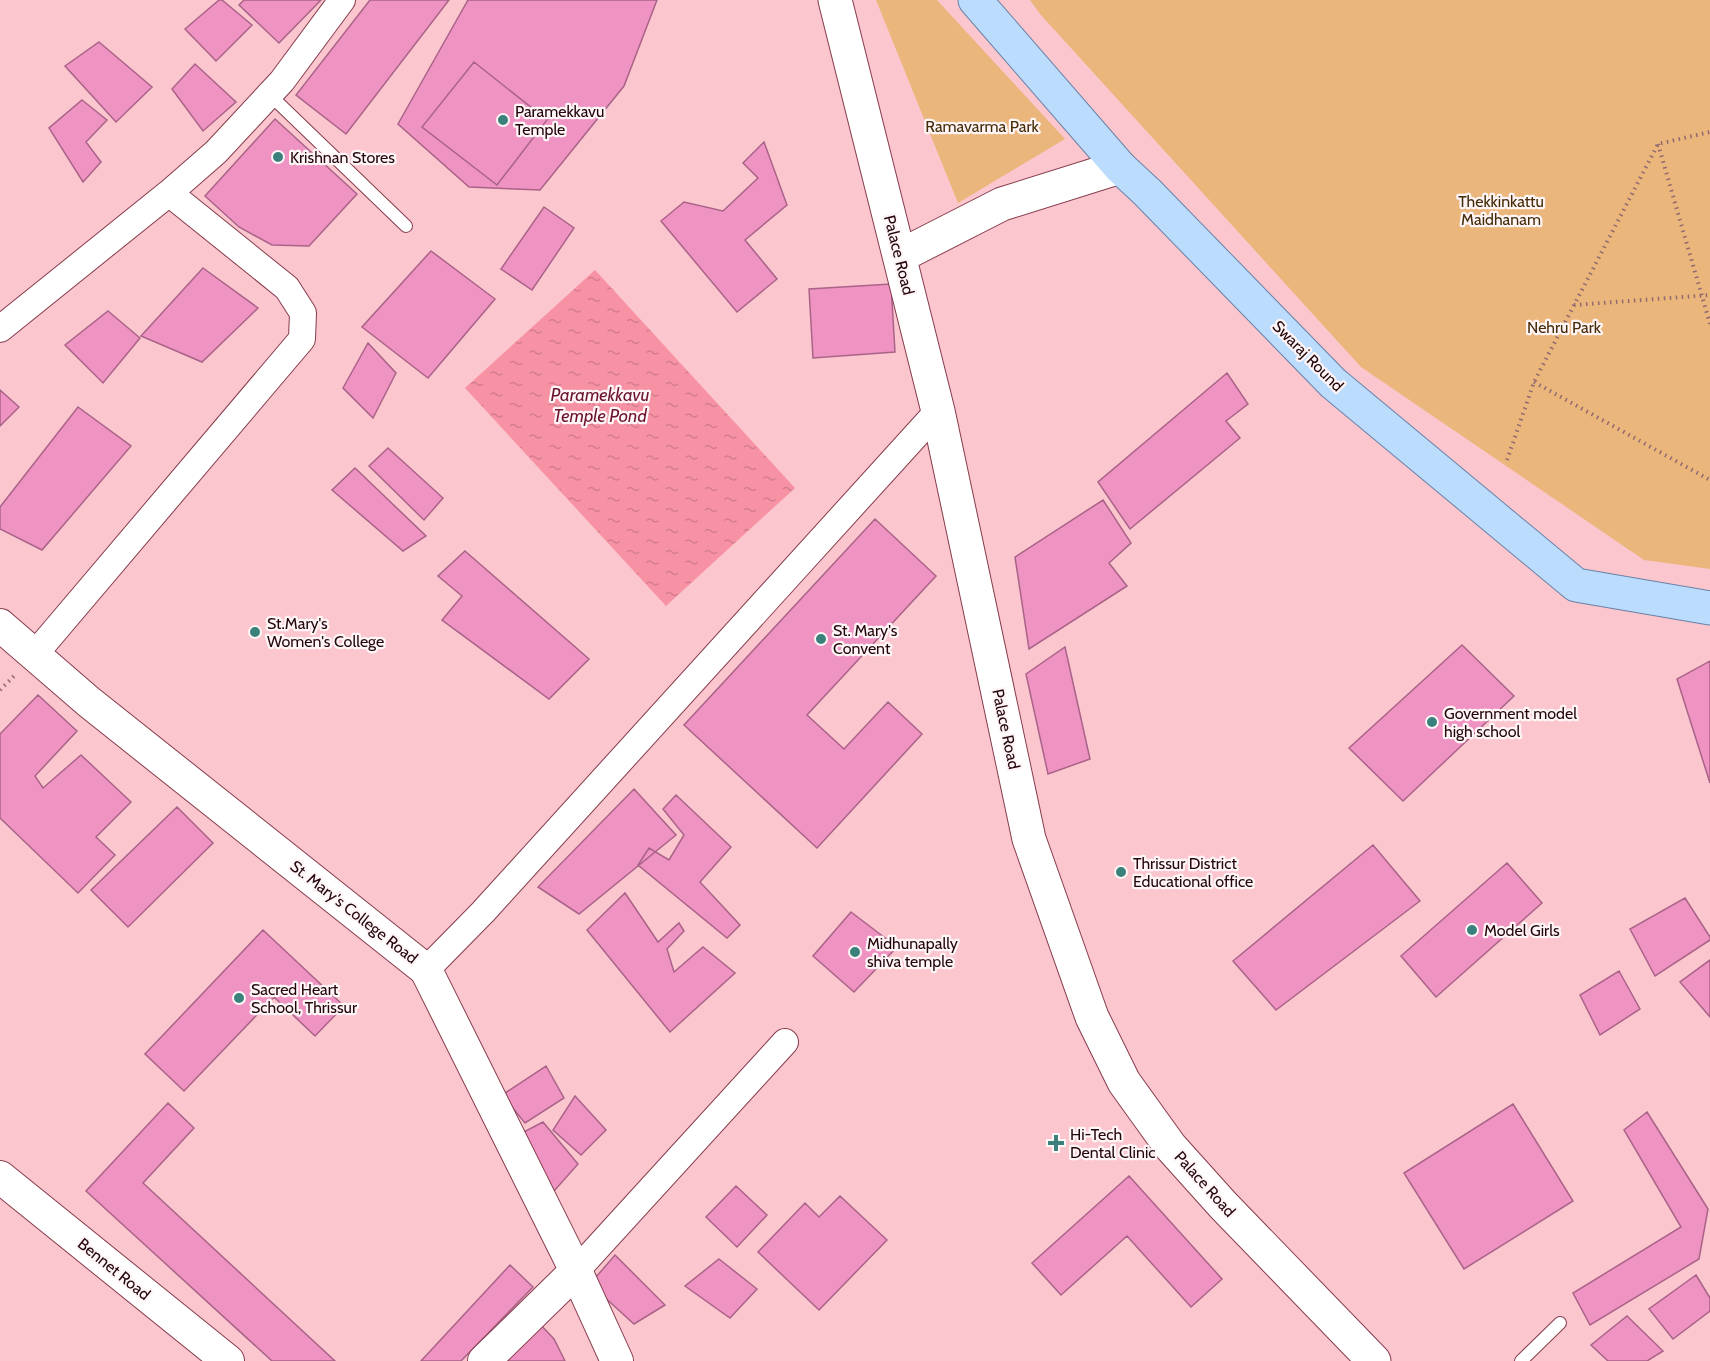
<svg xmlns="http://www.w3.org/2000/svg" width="1710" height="1361" font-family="Cabin,sans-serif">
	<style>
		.green { fill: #ebb67b }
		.water { fill: url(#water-ripples) }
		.building { fill: #ef93c2; stroke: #aa6388; stroke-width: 1.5 }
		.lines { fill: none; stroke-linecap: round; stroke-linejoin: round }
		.service-casing { stroke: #863c4c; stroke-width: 14 }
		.minor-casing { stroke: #863c4c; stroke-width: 28 }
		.tertiary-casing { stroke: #863c4c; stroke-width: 34 }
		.secondary-casing { stroke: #863c4c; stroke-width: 35 }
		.primary-casing { stroke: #6882a7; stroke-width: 35 }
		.path { stroke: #926970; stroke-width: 4; stroke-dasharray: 1.5 4.5; stroke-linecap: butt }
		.service { stroke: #fff; stroke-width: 12 }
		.minor { stroke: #fff; stroke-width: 26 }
		.tertiary { stroke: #fff; stroke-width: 32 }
		.secondary { stroke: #fff; stroke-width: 33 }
		.primary { stroke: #bbdcfd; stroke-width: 33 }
		.poi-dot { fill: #3a817c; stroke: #fef5f6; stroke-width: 2 }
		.labels { text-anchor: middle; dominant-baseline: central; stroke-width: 4.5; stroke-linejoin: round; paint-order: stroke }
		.poi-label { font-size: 16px; fill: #23060c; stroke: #fef5f6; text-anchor: start }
		.park-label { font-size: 16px; fill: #462b08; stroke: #fef5f6 }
		.street-label { font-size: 16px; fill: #23060c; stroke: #fef5f6 }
		.water-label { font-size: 18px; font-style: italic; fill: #6c132f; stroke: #fef5f6 }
	</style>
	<defs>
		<pattern id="water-ripples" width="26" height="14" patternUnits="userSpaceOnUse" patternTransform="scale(1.5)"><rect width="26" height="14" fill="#f792a4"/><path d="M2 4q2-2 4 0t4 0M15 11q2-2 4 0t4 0" fill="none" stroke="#d37c8c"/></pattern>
	</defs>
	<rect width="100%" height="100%" fill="#fcc6ce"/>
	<path class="green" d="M876,0H937L1065,139L958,203Z
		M1030,0H1710V569L1644,560L1361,367L1040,14Z"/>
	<path class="water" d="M595,270L795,488L666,606L465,388Z"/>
	<path class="building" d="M219,0H222L252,25L216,61L185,29Z
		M244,0H321L279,43L239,5Z
		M370,0H449L346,134L296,95Z
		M468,0H657L624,86L540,190L469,187L398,124Z
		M99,42L152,87L116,122L65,66Z
		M474,62L547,120L497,185L422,127Z
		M195,64L236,102L203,131L172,89Z
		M82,100L107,120L86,142L101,162L83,182L49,128Z
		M275,119L357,194L309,246L272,245L239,227L205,196Z
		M764,142L787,205L745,240L777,279L737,312L661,221L684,202L723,211L758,178L743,163Z
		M544,207L574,228L532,290L501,269Z
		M431,251L495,299L428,378L362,327Z
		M203,268L258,308L202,362L141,336Z
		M891,284L895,352L813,358L809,289Z
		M108,311L140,338L103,383L65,345Z
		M368,343L396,373L373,418L343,388Z
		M1227,373L1248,404L1226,421L1240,438L1130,529L1098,482Z
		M0,390L19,407L0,426Z
		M78,407L131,446L42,550L0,529V507Z
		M388,448L443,498L424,520L369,466Z
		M355,468L426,536L403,551L332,490Z
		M1103,500L1131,543L1109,563L1127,586L1029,649L1015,557Z
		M875,519L936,576L807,715L844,749L888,702L922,734L817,848L684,725Z
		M465,551L589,659L549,699L442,620L462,596L438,576Z
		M1462,645L1514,696L1403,801L1349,748Z
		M1065,647L1090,759L1048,774L1026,674Z
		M1710,661V783L1677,679Z
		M38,695L77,731L35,776L43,788L81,755L131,802L96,837L115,855L78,893L0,818V734Z
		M634,789L676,835L579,914L538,887Z
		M676,795L731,847L700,882L740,925L727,938L638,865L649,848L669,860L684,835L663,809Z
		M177,807L213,843L128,927L91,890Z
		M1373,845L1420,901L1276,1010L1233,961Z
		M1507,863L1542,903L1436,997L1401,956Z
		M625,893L658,942L679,923L684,931L667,949L674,972L703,947L735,973L670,1032L587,930Z
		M1685,898L1710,937V940L1655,976L1630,929Z
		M851,912L897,947L854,992L813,956Z
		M263,930L344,1006L315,1036L274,997L184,1091L145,1054Z
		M1710,960V1017L1680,982Z
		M1619,971L1640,1009L1600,1035L1580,995Z
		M546,1066L564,1098L525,1123L502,1095Z
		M575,1096L606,1130L581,1155L553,1130Z
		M168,1103L194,1128L143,1183L335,1361H272L86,1191Z
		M1513,1104L1573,1201L1464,1269L1404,1173Z
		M1647,1112L1708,1209L1699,1259L1590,1325L1573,1293L1681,1227L1624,1130Z
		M543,1122L578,1164L554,1191L518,1135Z
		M1129,1176L1222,1279L1191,1307L1127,1236L1061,1295L1032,1263Z
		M736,1186L767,1215L737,1247L706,1217Z
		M840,1196L887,1240L819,1310L758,1252L805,1203L819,1217Z
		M615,1255L665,1305L634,1324L590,1284Z
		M719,1259L757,1289L730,1318L685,1286Z
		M510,1265L533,1287L461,1361H421Z
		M1696,1275L1710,1298V1311L1673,1339L1649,1309Z
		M1627,1316L1663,1351L1647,1361H1608L1591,1345Z
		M537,1321L554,1339L565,1361H509L503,1354Z"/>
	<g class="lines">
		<g class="service-casing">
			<path id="service" d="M269,94L406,226
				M1521,1361L1560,1323"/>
		</g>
		<g class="minor-casing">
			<path id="minor" d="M0,329L169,193L216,152L282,81L342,0
				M35,654L302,339L303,313L287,288L169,193
				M426,970L483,912L938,411
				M576,1271L785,1042"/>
		</g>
		<g class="tertiary-casing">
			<path id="tertiary" d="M0,625L89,702L426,970L576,1271L617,1361
				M0,1177L228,1361
				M484,1361L576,1271"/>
		</g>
		<g class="secondary-casing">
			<path id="secondary" d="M835,0L938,411L1029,839L1092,1017L1124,1082L1170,1146L1223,1205L1374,1361
				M900,256L1002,204L1120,167"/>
		</g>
		<g class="primary-casing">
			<path id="primary" d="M975,0L1120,167L1147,192L1333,383L1576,585L1710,608"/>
		</g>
		<path class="path" d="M1658,144L1710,324
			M1574,305L1710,295
			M1534,382L1710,480
			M1507,460L1534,382L1658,144L1710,132
			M0,690L14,676"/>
		<use href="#service" class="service"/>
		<use href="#minor" class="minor"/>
		<use href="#tertiary" class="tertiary"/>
		<use href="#secondary" class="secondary"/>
		<use href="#primary" class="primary"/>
	</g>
	<g class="poi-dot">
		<circle cx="503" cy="120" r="6"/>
		<circle cx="278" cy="157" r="6"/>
		<circle cx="255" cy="632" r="6"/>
		<circle cx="821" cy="639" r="6"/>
		<circle cx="1432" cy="722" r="6"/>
		<circle cx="1121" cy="872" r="6"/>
		<circle cx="1472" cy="930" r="6"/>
		<circle cx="855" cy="952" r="6"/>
		<circle cx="239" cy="998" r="6"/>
		<path d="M1053 1134h6v6h6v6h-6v6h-6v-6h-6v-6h6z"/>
	</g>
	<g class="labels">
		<g class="poi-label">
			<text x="515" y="111">Paramekkavu<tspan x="515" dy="18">Temple</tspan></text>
			<text x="290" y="157">Krishnan Stores</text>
			<text x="267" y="623">St.Mary's<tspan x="267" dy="18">Women's College</tspan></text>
			<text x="833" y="630">St. Mary's<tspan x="833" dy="18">Convent</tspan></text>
			<text x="1444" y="713">Government model<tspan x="1444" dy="18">high school</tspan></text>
			<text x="1133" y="863">Thrissur District<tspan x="1133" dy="18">Educational office</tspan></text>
			<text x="1484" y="930">Model Girls</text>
			<text x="867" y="943">Midhunapally<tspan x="867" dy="18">shiva temple</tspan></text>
			<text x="251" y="989">Sacred Heart<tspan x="251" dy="18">School, Thrissur</tspan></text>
			<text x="1070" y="1134">Hi-Tech<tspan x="1070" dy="18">Dental Clinic</tspan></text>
		</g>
		<g class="park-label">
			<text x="982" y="126">Ramavarma Park</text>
			<text x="1501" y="201">Thekkinkattu<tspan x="1501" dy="18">Maidhanam</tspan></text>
			<text x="1564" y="327">Nehru Park</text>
		</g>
		<g class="street-label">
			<text transform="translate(899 255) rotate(76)">Palace Road</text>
			<text transform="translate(1308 356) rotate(45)">Swaraj Round</text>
			<text transform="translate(1006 729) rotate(78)">Palace Road</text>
			<text transform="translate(354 912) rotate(38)">St. Mary's College Road</text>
			<text transform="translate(1205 1184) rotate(48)">Palace Road</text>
			<text transform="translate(114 1269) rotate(39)">Bennet Road</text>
		</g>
		<g class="water-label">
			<text x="600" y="395">Paramekkavu<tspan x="600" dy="21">Temple Pond</tspan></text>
		</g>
	</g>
</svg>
